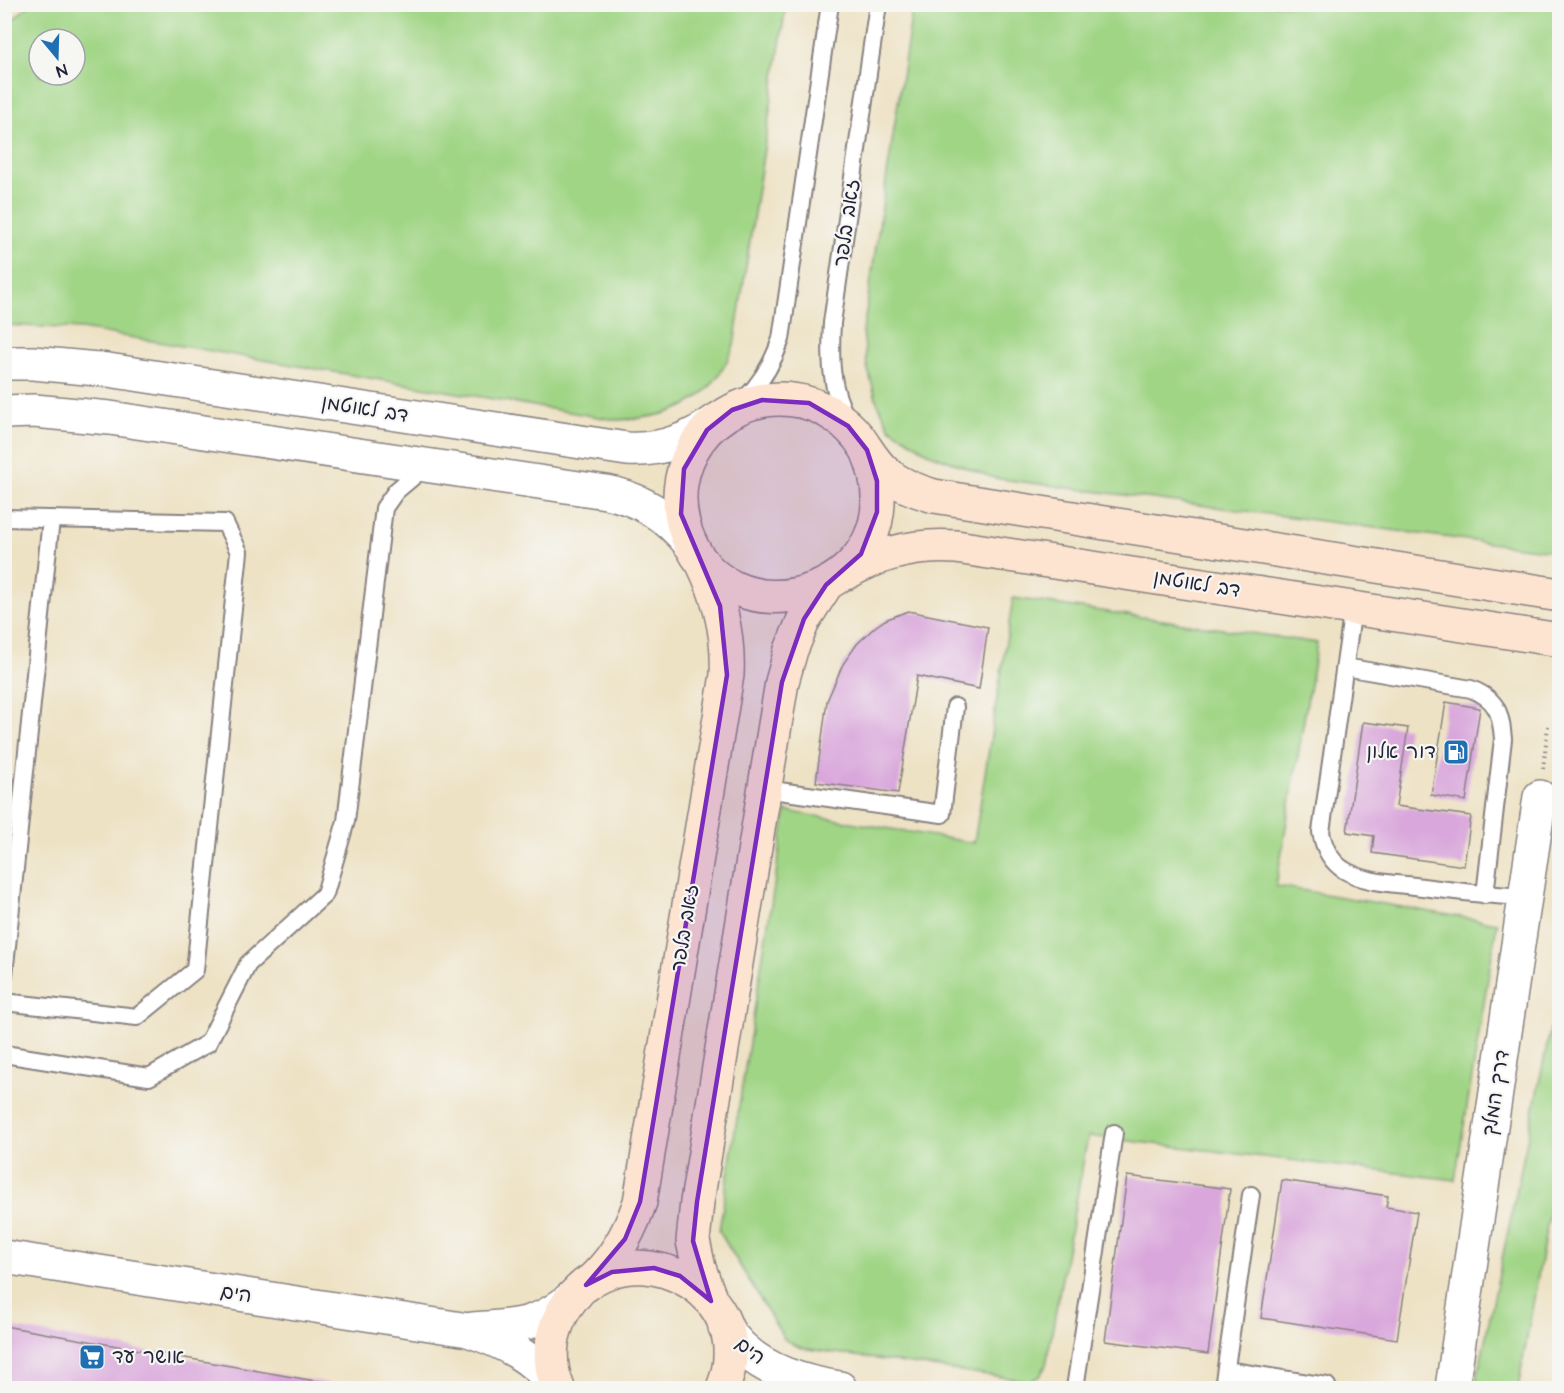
<svg xmlns="http://www.w3.org/2000/svg" width="1564" height="1393" font-family="'Architects Daughter','Playpen Sans Hebrew',sans-serif">
	<style>
		.green { fill: #a1d586; stroke: #627c60; stroke-width: 1.5; fill-rule: evenodd }
		.building { fill: #d9a7db }
		.lines { fill: none; stroke-linecap: round; stroke-linejoin: round }
		.lane-casing { stroke: #888280; stroke-width: 20 }
		.street-casing { stroke: #888280; stroke-width: 36 }
		.secondary-casing { stroke: #888280; stroke-width: 36 }
		.path { stroke: #888280; stroke-width: 4; stroke-dasharray: 1.5 4.5; stroke-linecap: butt }
		.lane { stroke: #fff; stroke-width: 16 }
		.street { stroke: #fff; stroke-width: 33 }
		.secondary { stroke: #fde4d1; stroke-width: 33 }
		.marked { fill: #7b2cbf; fill-opacity: 0.2; stroke: #7b2cbf; stroke-width: 4.5; stroke-linejoin: round }
		.labels { text-anchor: middle; dominant-baseline: central; stroke-width: 4.5; stroke-linejoin: round; paint-order: stroke }
		.street-label { font-size: 20px; fill: #22223b; stroke: #f6f6f2 }
		.poi-label { font-size: 20px; fill: #22223b; stroke: #f6f6f2; text-anchor: end }
	</style>
	<rect width="100%" height="100%" fill="#f6f6f2"/>
	<filter id="ink" filterUnits="userSpaceOnUse"><feTurbulence type="fractalNoise" baseFrequency=".0167" numOctaves="2"/><feDisplacementMap in="SourceGraphic" scale="12" xChannelSelector="R" yChannelSelector="G"/><feConvolveMatrix kernelMatrix="1 2 1 2 8 2 1 2 1" color-interpolation-filters="sRGB"/></filter>
	<filter id="wash" filterUnits="userSpaceOnUse"><feTurbulence type="fractalNoise" baseFrequency=".008" numOctaves="4" result="noise"/><feDisplacementMap in="SourceGraphic" scale="24" xChannelSelector="R" yChannelSelector="G"/><feGaussianBlur stdDeviation="1.35" result="paint"/><feColorMatrix in="noise" values="0 0 0 0 0 0 0 0 0 0 0 0 0 0 0 0 0 1.4 0 .05"/><feComposite in="paint" operator="in"/></filter>
	<g filter="url(#wash)">
		<rect width="100%" height="100%" fill="#eee2c5"/>
		<path class="green" d="M30,4L786,5L734,345C712,403 675,418 616,420L82,329L5,325V27ZM39,39H75V75H39Z
			M913,5H1559V552L994,478L930,454L890,428L877,402L867,366L863,331Z
			M1013,598L1317,643L1276,886L1497,923L1455,1180L1088,1136L1046,1365L1040,1376L1029,1381L801,1348L785,1340L719,1231L786,811L974,843Z
			M1559,988V1158L1518,1388H1475Z"/>
		<g id="blocks">
			<path class="building" d="M908,611L988,627L979,689L917,676L898,793L816,782L827,701L843,664L857,644L875,627L885,620Z
				M1446,702L1480,708L1466,801L1431,795Z
				M1363,722L1408,728L1396,806L1471,816L1464,866L1372,853L1374,836L1347,832Z
				M1127,1176L1230,1189L1208,1354L1105,1341Z
				M1282,1180L1388,1196L1386,1207L1417,1212L1397,1339L1261,1318Z
				M4,1326L349,1387V1388H4Z"/>
		</g>
	</g>
	<g filter="url(#ink)">
		<use href="#blocks" fill-opacity="0" stroke="#888280" stroke-width="1.5"/>
		<g class="lines">
			<g class="lane-casing">
				<path id="lane" d="M744,400C762,382 773,363 781,339L830,4
					M847,418C830,389 830,357 832,323L878,4
					M4,518L225,523L239,552L195,970L137,1017L4,1002
					M1353,608L1321,832C1324,848 1330,861 1344,870C1366,883 1391,883 1415,886C1452,891 1488,895 1525,897
					M1345,667L1471,689C1497,699 1501,713 1503,739L1485,895
					M765,789L942,814L955,707
					M4,975L51,519
					M4,1054L149,1077L208,1043L248,964L325,894L346,821L384,508L396,491L427,465
					M1226,1370L1327,1386
					M1075,1388L1114,1133
					M1223,1388L1251,1195"/>
			</g>
			<g class="street-casing">
				<path id="street" d="M4,363H33L108,370L627,449C661,451 690,440 717,420
					M4,412L34,411L110,418L606,492C642,499 669,517 691,545
					M4,1257L468,1330C501,1341 535,1357 556,1388
					M725,1327C749,1366 797,1382 840,1388
					M473,1329C518,1326 541,1326 576,1294
					M1452,1388L1540,797"/>
			</g>
			<g class="secondary-casing">
				<path id="secondary" d="M867,450C928,593 718,657 683,523C676,495 681,465 698,441C719,411 756,395 793,400C818,403 842,417 858,437C867,449 874,463 886,473C900,485 917,491 934,496L1560,595
					M846,573C880,553 917,544 956,547L1560,640
					M586,1285C613,1263 629,1234 640,1202L727,675C729,635 720,598 702,562
					M711,1301L699,1268L693,1241L697,1202L782,682L791,650L804,619L826,585
					M558,1388C549,1367 549,1343 558,1322C603,1215 766,1279 723,1388"/>
			</g>
			<path class="path" d="M1543,769L1548,726"/>
			<use href="#lane" class="lane"/>
			<use href="#street" class="street"/>
			<use href="#secondary" class="secondary"/>
		</g>
	</g>
	<path class="marked" d="M762,400L809,403L848,426L867,450L877,481V512L861,554L826,585L804,619L782,682L697,1202L693,1241L711,1301L680,1276L654,1268L612,1272L586,1285L625,1239L640,1202L727,675L720,606L681,514L684,469L707,430L732,410Z"/>
	<defs>
		<g id="fuel-square" transform="scale(1.35)"><rect x="-9" y="-9" width="18" height="18" rx="4" fill="#1f6fb2" stroke="#f6f6f2"/><path d="M-5.5-6h7V0h2V4h1.3V-2.5L3-4.5l.8-.8L6-3V5H2.5V1h-1V6h-7ZM-4.2-4.7v3.2H.2V-4.7Z" fill="#fff"/></g>
		<g id="supermarket-square" transform="scale(1.35)"><rect x="-9" y="-9" width="18" height="18" rx="4" fill="#1f6fb2" stroke="#f6f6f2"/><path d="M-6-5.5h2.5l.6 2H6L4.5 2H-2.5L-4.4-4H-6ZM-1.5 3.2a1.3 1.3 0 1 0 .1 0ZM3 3.2a1.3 1.3 0 1 0 .1 0Z" fill="#fff"/></g>
	</defs>
	<g fill-rule="evenodd">
		<use href="#fuel-square" x="1456" y="752"/>
		<use href="#supermarket-square" x="92" y="1357"/>
	</g>
	<g class="labels">
		<g class="street-label">
			<text transform="translate(847 223) rotate(-82)">זאב בלפר</text>
			<text transform="translate(365 409) rotate(9)">דב לאוטמן</text>
			<text transform="translate(1197 584) rotate(9)">דב לאוטמן</text>
			<text transform="translate(685 928) rotate(-81)">זאב בלפר</text>
			<text transform="translate(1496 1093) rotate(-81)">דרך המלך</text>
			<text transform="translate(236 1294) rotate(9)">הים</text>
			<text transform="translate(750 1351) rotate(38)">הים</text>
		</g>
		<g class="poi-label">
			<text x="1436" y="752">דור אלון</text>
			<text x="112" y="1357" text-anchor="start">אושר עד</text>
		</g>
	</g>
	<rect width="1564" height="1393" fill="none" stroke="#f6f6f2" stroke-width="24"/>
	<g transform="translate(57 57) rotate(161)"><circle r="28" fill="#f6f6f2" stroke="#a1a1a9" stroke-width="1.5"/>
	<path d="M0-4.5L10 22L0 15L-10 22Z" fill="#1f6fb2"/>
	<text y="-9" font-size="16" font-weight="bold" text-anchor="middle" fill="#22223b">N</text>
	</g>
</svg>
